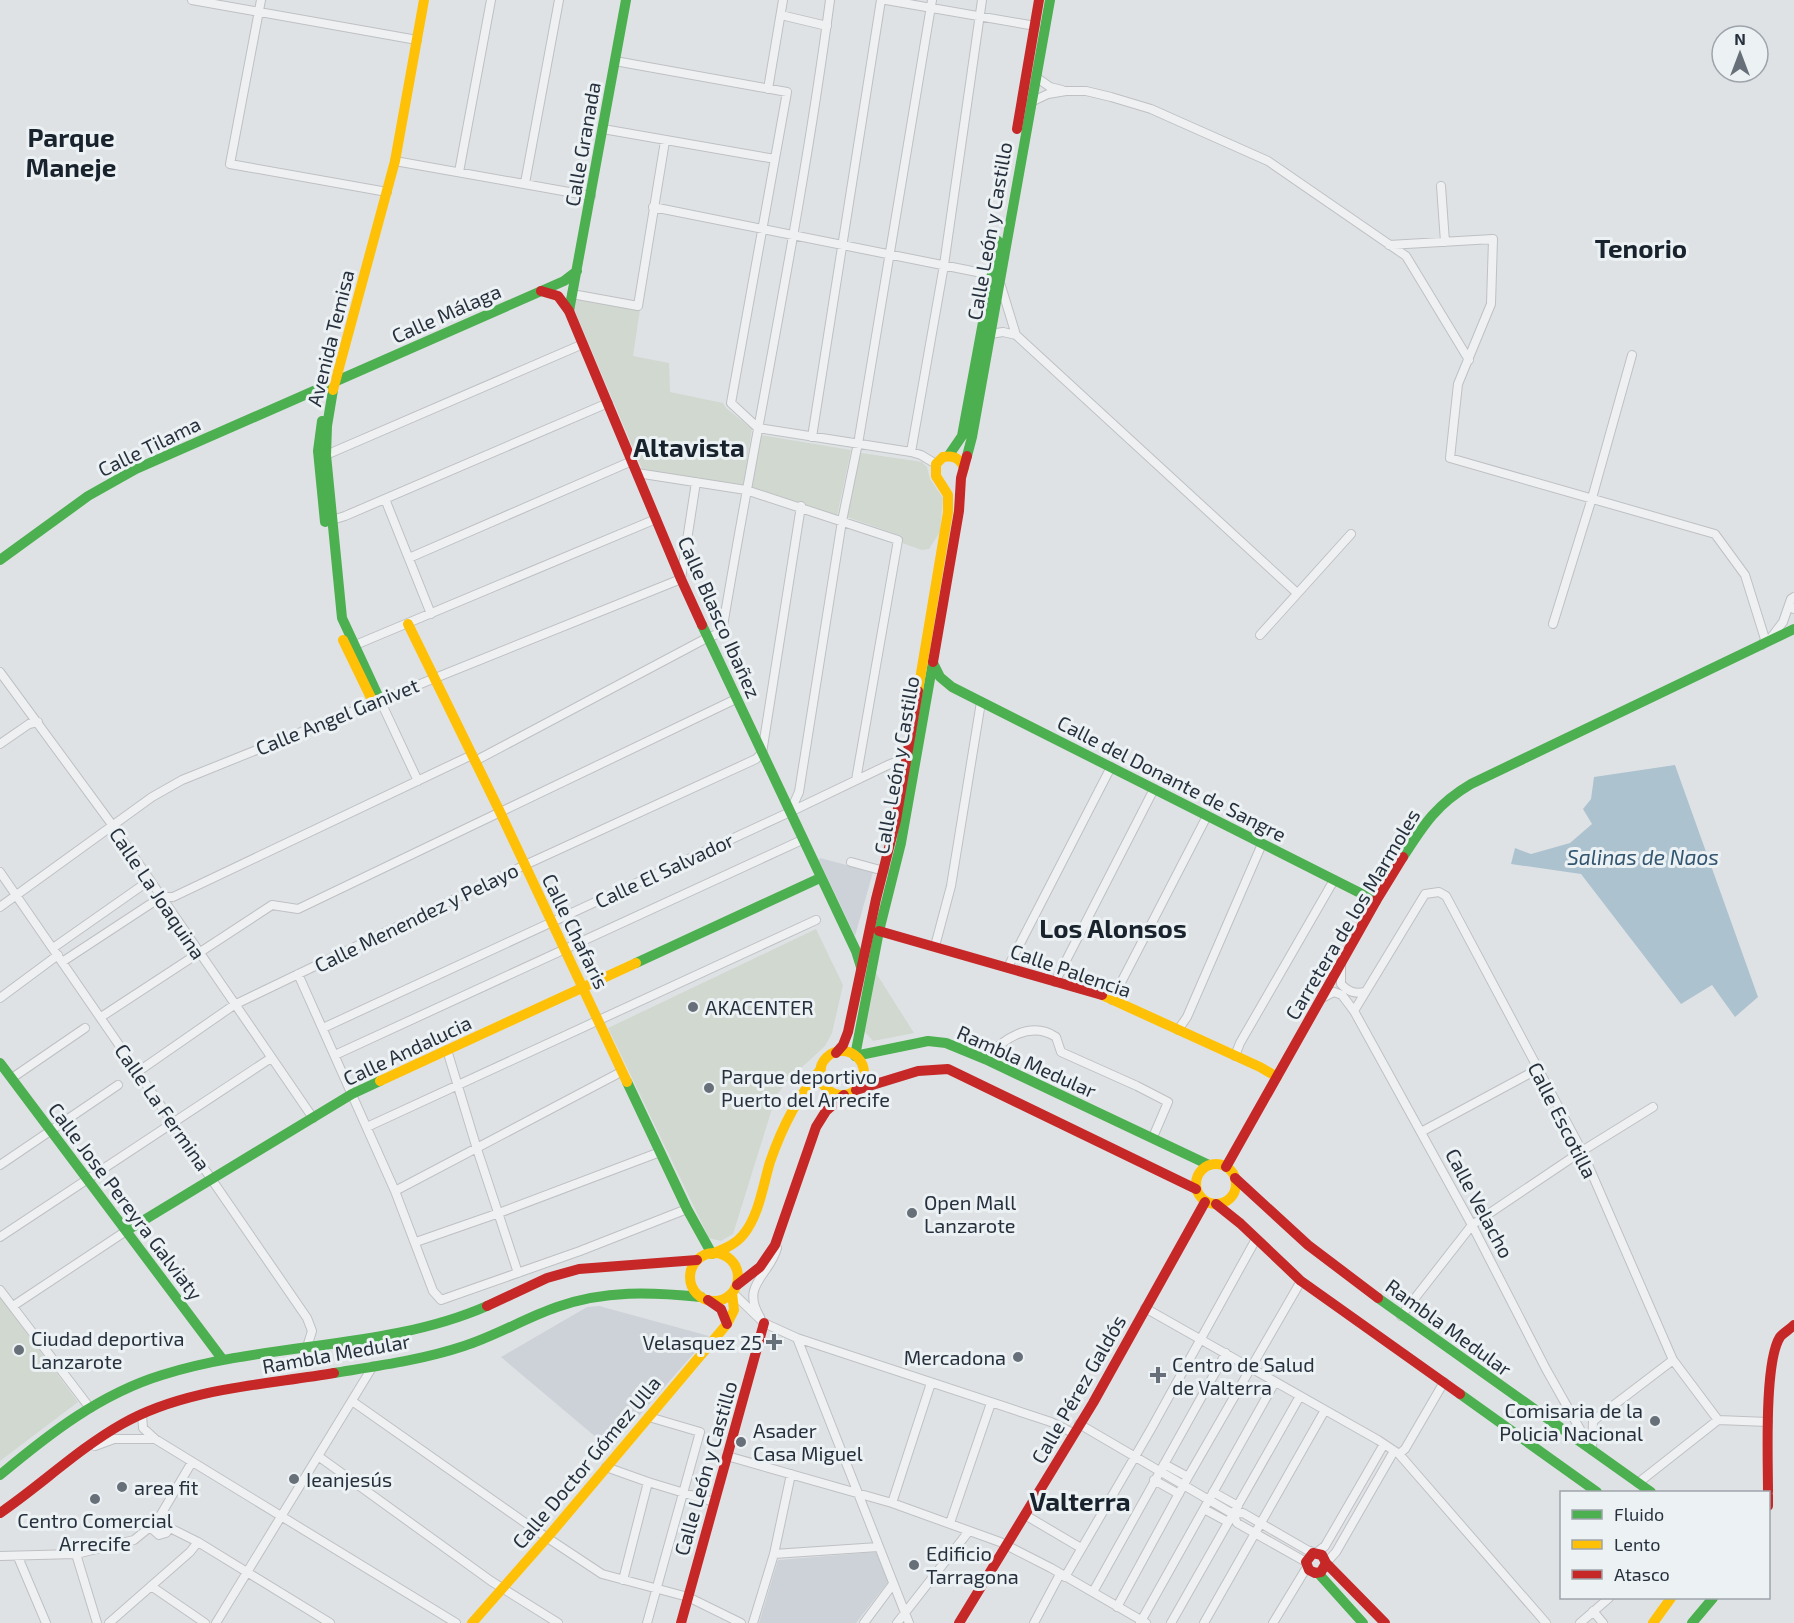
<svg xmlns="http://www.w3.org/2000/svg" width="1794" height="1623" font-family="'Exo 2',sans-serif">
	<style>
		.built { fill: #cdd2d8 }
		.green { fill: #d1d8d0 }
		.water { fill: #adc2cf }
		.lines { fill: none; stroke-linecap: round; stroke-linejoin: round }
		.street-casing { stroke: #bec0c3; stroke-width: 10 }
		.street { stroke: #eff0f1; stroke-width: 8 }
		.fast { stroke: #4caf50; stroke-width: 10 }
		.slow { stroke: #ffc107; stroke-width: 10 }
		.jam { stroke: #c62828; stroke-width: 10 }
		.poi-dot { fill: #676f78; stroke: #ecf1f4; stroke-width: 2 }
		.labels { text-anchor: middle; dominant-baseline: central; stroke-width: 6; stroke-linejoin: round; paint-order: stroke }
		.street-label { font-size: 20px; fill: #27313d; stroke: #ecf1f4 }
		.poi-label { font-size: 20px; fill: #27313d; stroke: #ecf1f4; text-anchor: start }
		.water-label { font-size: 21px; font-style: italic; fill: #325570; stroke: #ecf1f4 }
		.district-label { font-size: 26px; font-weight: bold; fill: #19232d; stroke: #ecf1f4 }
	</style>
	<rect width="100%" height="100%" fill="#dfe2e5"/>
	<path class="built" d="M820,858L873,872L855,936L819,860Z
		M599,1306L709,1336L610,1449L501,1357L587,1307Z
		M876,1552L889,1581L856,1623H759L778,1560Z"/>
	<path class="green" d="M575,298L640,309L633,356L669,363L670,392L723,403L726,408L752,429L743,486L642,469L573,307Z
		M760,435L851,450L837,516L751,488Z
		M861,453L916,461L922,462L927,467L930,479L943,498L940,532L929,549L922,550L902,543V536L847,517L858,456Z
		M816,929L843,985L832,1033L825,1046L788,1080L776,1096L733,1234L721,1241L709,1238L608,1028Z
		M876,973L914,1033L873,1041L865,1032Z
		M0,1298L78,1402L0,1461Z"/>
	<path class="water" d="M1675,765L1758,997L1735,1017L1712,985L1681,1004L1581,874L1511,864L1515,848L1531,854L1570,843L1592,824L1583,809L1591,799L1594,777Z"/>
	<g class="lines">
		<g class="street-casing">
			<path id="street" d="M192,0L417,40
				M261,0L230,164L387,192
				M886,0L1035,26
				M781,15L827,26
				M615,61L787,92L731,403L758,428L911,452L921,455L936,464
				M1036,77L1050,87L1062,90
				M768,89L783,0
				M1031,102L1048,94L1066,91H1086L1111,97L1151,109L1268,161L1406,256L1469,360
				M603,129L775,159
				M395,161L591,196
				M459,172L491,0
				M525,183L559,0
				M1441,186L1445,242
				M653,207L992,275
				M1389,245L1493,239L1491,304L1458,384L1450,458L1715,534L1745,575L1765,639L1762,645
				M1001,286L1016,335L1297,593
				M572,294L638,306L665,141
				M990,334L1003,332L1016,335
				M812,437L881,0
				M911,452L944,265L982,0
				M326,455L583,344
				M637,473L746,490L898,540L856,780
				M385,499L431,614
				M329,521L345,516L608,403
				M409,558L632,461
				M1794,608V609
				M1553,624L1592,498L1632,355
				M1260,635L1351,534
				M1770,639L1783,622L1791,599L1794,597
				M353,646L656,519
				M0,672L113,826L313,1118
				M380,700L418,781
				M0,744L29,724L38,722
				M475,761L703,640L722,632C757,422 802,212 830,0
				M790,812L799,792L842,521L859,438L932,0
				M851,862L884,871
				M0,872L307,1318L312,1331L307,1347
				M161,897H173L472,755
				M0,907L152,797L182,780L681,579L696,482
				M935,946L951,886L981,702
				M53,948L150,880
				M62,962L161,897
				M1341,965V984C1349,992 1354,994 1365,992
				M1008,967L1111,767
				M298,974L395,1191L433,1291L441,1300L580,1251L687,1209
				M1055,982L1154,789
				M0,998L58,955
				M1322,998L1334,992L1342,995L1354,1011L1472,1225L1546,1369L1590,1447
				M1112,1000L1207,816
				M1354,1011L1425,894L1439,892L1446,896L1582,1151L1673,1360L1718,1420L1768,1422
				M101,1017L272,905L298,909L736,699
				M323,1028L790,812L888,765L906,758
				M1178,1030L1187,1017L1262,844
				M447,1050L477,1149L518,1273
				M335,1055L802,840
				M1235,1056L1240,1043L1334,880
				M985,1059C1003,1039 1030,1020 1056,1037L1061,1052L1137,1086L1168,1102L1153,1137
				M139,1071L234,1005L525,865L756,759L762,753L801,506
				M12,1078L85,1028
				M367,1127L816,920
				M1421,1132L1538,1069
				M0,1165L118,1085
				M395,1191L621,1072
				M0,1237L271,1058
				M416,1242L499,1213L660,1152
				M0,1290L90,1408
				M734,1294L764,1323L797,1338L1051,1422L1073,1433
				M13,1306L126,1231
				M1145,1308L1378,1440L1399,1454L1546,1623
				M1401,1316L1472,1225L1582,1151L1653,1107
				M760,1317C740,1285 770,1275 777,1248
				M797,1338L909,1623
				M352,1401L534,1529L602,1574L688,1597L741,1623
				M142,1414L143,1428L155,1439L456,1623
				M1079,1424L1233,1514L1243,1513L1307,1550L1316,1553L1325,1546L1384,1444
				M95,1446L114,1439H155
				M1592,1450L1593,1421L1673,1360
				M1399,1454L1405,1449L1444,1382
				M318,1456L491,1581L558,1623
				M727,1456L892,1503L1000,1542L1051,1568L1146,1623
				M1164,1464L1188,1477
				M606,1467L648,1482L714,1502
				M1154,1480L1179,1494
				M1638,1483L1718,1420
				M1213,1492L1238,1506
				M892,1503L931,1383
				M1204,1509L1228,1522
				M1233,1514L1237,1523L1306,1562
				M1025,1515L1081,1548
				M950,1523L991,1403
				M150,1527L159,1535L166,1533L170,1528
				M170,1528L198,1542L330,1623
				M76,1554L97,1623
				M774,1554L878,1547
				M0,1556L76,1554L134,1540L150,1527L153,1518L160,1516L192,1462
				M18,1557L46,1623
				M1326,1563L1336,1552L1394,1451
				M1065,1577L1151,1429L1256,1239
				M623,1580L648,1482
				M151,1586L205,1623
				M1093,1592L1226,1353
				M1117,1607L1188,1477L1301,1281
				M1593,1611L1603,1623
				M109,1623L190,1552L198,1542
				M216,1623L373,1366
				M647,1623L700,1432L649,1417
				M753,1623L774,1554L791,1474
				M864,1623L893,1584
				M897,1623L969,1531
				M1034,1623L1060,1574
				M1140,1623L1275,1382
				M1171,1623L1300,1396
				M1204,1623L1325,1410
				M1273,1623L1307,1567
				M1580,1623L1609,1598"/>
		</g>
		<use href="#street" class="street"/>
		<path class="fast" d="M569,311L626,0
			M333,390L327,426L326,455L342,618L380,700
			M322,421L318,451L325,522
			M949,455L962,436L998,241
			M967,456L972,437L1050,0
			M0,560L88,496L136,469L564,281L577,271
			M702,625L856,951L861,967
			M933,663L940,677L952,687L1376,901
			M1403,857C1424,824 1437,804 1471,784L1794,629
			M636,963L820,878
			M855,1056L928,1041L946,1043L985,1059L1209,1165
			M855,1056L879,931L901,843L933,662
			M0,1063L223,1360
			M627,1082L687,1209L712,1254
			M126,1231L352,1094L380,1081
			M1378,1298L1651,1492
			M334,1373C377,1366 422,1360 464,1346C496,1336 525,1318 557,1307C605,1290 651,1292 701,1297
			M1460,1394L1597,1492
			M0,1475C49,1434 100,1394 162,1375C267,1342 387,1350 487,1306
			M1318,1573L1363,1623
			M1692,1623L1713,1598"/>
		<path class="slow" d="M333,390L395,161L424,0
			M408,624L500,812L627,1082
			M343,640L373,702
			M918,691L948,512V495L936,476V464L943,457C953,455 960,458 964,468
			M1102,995L1260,1067L1277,1077
			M820 1073a22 22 0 1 1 44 0a22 22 0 1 1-44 0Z
			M380,1081L636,963
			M1196 1184a20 20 0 1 1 40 0a20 20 0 1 1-40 0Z
			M690 1277a24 24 0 1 1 48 0a24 24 0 1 1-48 0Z
			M712,1254C723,1249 735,1245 743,1235C759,1216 763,1185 770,1162C782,1127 797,1097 821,1069
			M472,1623L552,1532L727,1324L734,1310L732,1293
			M1653,1623L1671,1598"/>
		<path class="jam" d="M1017,129L1039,0
			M541,291L558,296L569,311L681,579L702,625
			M933,662L959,511L961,478L967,456
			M879,931L1102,995
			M836,1053L843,1045L848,1032L876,899L896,820L918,691
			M856,1090L918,1071L948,1069L1196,1189
			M1226,1167L1376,901L1403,857
			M1235,1178L1308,1245L1378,1298
			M1216,1204L1241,1224L1301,1281L1460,1394
			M737,1285L760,1267L775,1245L816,1127L826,1111L844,1095
			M708,1300L721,1309L727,1324
			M487,1306L547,1278L579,1269L697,1260
			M1768,1492C1768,1460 1764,1362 1780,1337C1783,1333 1790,1329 1794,1325
			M1768,1495V1506
			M0,1513C41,1485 78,1449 122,1424C185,1388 264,1385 334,1373
			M1326,1563L1321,1572L1315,1573L1309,1570L1306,1562L1313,1553L1322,1555L1326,1563L1385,1623
			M681,1623L764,1323
			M959,1623L1093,1403L1205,1202"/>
	</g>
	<g class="poi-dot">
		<circle cx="693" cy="1007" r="6"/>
		<circle cx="709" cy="1088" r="6"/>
		<circle cx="912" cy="1213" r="6"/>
		<path d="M771 1333h6v6h6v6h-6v6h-6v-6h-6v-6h6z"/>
		<circle cx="19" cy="1350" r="6"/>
		<circle cx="1018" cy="1357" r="6"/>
		<path d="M1155 1366h6v6h6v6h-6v6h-6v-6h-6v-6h6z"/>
		<circle cx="1655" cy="1421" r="6"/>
		<circle cx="741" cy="1442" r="6"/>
		<circle cx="294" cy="1479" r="6"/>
		<circle cx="122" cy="1487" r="6"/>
		<circle cx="95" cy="1499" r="6"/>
		<circle cx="914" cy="1565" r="6"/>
	</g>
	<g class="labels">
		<g class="street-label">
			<text transform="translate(582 144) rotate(-80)">Calle Granada</text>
			<text transform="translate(989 231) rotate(-80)">Calle León y Castillo</text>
			<text transform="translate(446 313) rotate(-24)">Calle Málaga</text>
			<text transform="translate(330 338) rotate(-76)">Avenida Temisa</text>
			<text transform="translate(149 446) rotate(-26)">Calle Tilama</text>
			<text transform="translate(720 617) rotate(66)">Calle Blasco Ibañez</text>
			<text transform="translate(337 716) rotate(-22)">Calle Angel Ganivet</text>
			<text transform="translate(896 765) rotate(-80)">Calle León y Castillo</text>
			<text transform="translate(1172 778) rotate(27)">Calle del Donante de Sangre</text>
			<text transform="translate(664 870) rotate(-25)">Calle El Salvador</text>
			<text transform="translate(158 893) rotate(56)">Calle La Joaquina</text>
			<text transform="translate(1352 914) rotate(-59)">Carretera de los Marmoles</text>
			<text transform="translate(416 917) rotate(-26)">Calle Menendez y Pelayo</text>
			<text transform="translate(576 931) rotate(64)">Calle Chafaris</text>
			<text transform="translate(1071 970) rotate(19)">Calle Palencia</text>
			<text transform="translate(407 1050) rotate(-25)">Calle Andalucia</text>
			<text transform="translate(1027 1061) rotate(24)">Rambla Medular</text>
			<text transform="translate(163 1107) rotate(55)">Calle La Fermina</text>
			<text transform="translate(1563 1120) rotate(63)">Calle Escotilla</text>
			<text transform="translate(126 1201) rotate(53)">Calle Jose Pereyra Galviaty</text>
			<text transform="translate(1480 1203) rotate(62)">Calle Velacho</text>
			<text transform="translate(1449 1327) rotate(36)">Rambla Medular</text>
			<text transform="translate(336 1353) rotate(-10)">Rambla Medular</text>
			<text transform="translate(1078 1389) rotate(-60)">Calle Pérez Galdós</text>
			<text transform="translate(586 1462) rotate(-50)">Calle Doctor Gómez Ulla</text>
			<text transform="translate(705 1468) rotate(-74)">Calle León y Castillo</text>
		</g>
		<g class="poi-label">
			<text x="705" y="1007">AKACENTER</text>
			<text x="721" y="1076">Parque deportivo<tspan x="721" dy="23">Puerto del Arrecife</tspan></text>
			<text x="924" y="1202">Open Mall<tspan x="924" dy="23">Lanzarote</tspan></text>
			<text x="31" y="1338">Ciudad deportiva<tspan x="31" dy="23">Lanzarote</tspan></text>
			<text x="762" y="1342" text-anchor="end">Velasquez 25</text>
			<text x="1006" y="1357" text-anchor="end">Mercadona</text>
			<text x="1172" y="1364">Centro de Salud<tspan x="1172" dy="23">de Valterra</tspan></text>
			<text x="1643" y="1410" text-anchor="end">Comisaria de la<tspan x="1643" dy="23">Policia Nacional</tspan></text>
			<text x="753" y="1430">Asader<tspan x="753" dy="23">Casa Miguel</tspan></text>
			<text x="306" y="1479">Ieanjesús</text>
			<text x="134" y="1487">area fit</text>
			<text x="95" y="1520" text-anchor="middle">Centro Comercial<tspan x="95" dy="23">Arrecife</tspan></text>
			<text x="926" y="1553">Edificio<tspan x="926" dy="23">Tarragona</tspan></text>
		</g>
		<g class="water-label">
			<text x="1643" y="856">Salinas de Naos</text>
		</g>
		<g class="district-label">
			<text x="71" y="136">Parque<tspan x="71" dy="30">Maneje</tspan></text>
			<text x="1641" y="247">Tenorio</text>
			<text x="689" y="446">Altavista</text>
			<text x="1113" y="927">Los Alonsos</text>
			<text x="1080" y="1500">Valterra</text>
		</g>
	</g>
	<rect x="1560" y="1491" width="210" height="108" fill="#ecf1f4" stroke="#9da4ab" stroke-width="1.5"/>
	<rect x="1572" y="1510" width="30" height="9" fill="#4caf50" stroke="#9da4ab" stroke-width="1.5"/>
	<text x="1614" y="1521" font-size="18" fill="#27313d">Fluido</text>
	<rect x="1572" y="1540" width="30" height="9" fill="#ffc107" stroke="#9da4ab" stroke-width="1.5"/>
	<text x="1614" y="1551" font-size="18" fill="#27313d">Lento</text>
	<rect x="1572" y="1570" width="30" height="9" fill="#c62828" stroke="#9da4ab" stroke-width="1.5"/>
	<text x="1614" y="1581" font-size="18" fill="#27313d">Atasco</text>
	<g transform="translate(1740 54)"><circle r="28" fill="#ecf1f4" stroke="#9da4ab" stroke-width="1.5"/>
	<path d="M0-4.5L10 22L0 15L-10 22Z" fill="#676f78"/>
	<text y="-9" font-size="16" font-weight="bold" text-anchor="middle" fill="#27313d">N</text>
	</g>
</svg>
